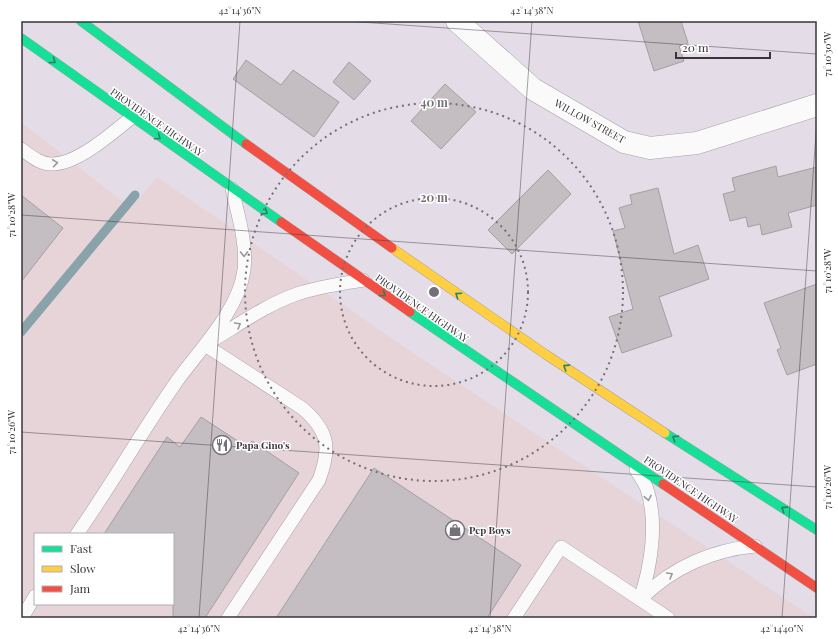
<svg xmlns="http://www.w3.org/2000/svg" width="838" height="639" font-family="'Playfair Display',serif">
	<style>
		.commercial { fill: #e6d4d9; fill-rule: evenodd }
		.lines { fill: none; stroke-linecap: round; stroke-linejoin: round }
		.stream { stroke: #8aa2a9; stroke-width: 9 }
		.building { fill: #c4bdc2; stroke: #a59fa4 }
		.lane-casing { stroke: #a5a0a8; stroke-width: 14 }
		.street-casing { stroke: #a5a0a8; stroke-width: 23 }
		.fast-casing { stroke: #a5a0a8; stroke-width: 10 }
		.slow-casing { stroke: #a5a0a8; stroke-width: 10 }
		.jam-casing { stroke: #a5a0a8; stroke-width: 10 }
		.lane { stroke: #fbfafb; stroke-width: 13 }
		.street { stroke: #fbfafb; stroke-width: 22 }
		.fast { stroke: #16e098; stroke-width: 9 }
		.slow { stroke: #ffcf43; stroke-width: 9 }
		.jam { stroke: #f24e42; stroke-width: 9 }
		.oneway { stroke: #298265 }
		.oneway2 { stroke: #9a989c }
		.ticks { fill: none; stroke: #39353c; stroke-width: 1; stroke-opacity: 0.45 }
		.ring { fill: none; stroke: #757078; stroke-width: 2; stroke-dasharray: 2 4 }
		.labels { text-anchor: middle; dominant-baseline: central; stroke-width: 3; stroke-linejoin: round; paint-order: stroke }
		.street-label { font-size: 10px; fill: #39353c; stroke: #fff }
		.poi-label { font-size: 10px; font-weight: bold; fill: #39353c; stroke: #fff; text-anchor: start }
		.centre { fill: #757078; stroke: #fff; stroke-width: 2 }
		.ring-label { font-size: 12px; text-anchor: middle; font-weight: bold; fill: #757078; stroke: #fff; stroke-width: 3; stroke-linejoin: round; paint-order: stroke }
		.neatline { fill: none; stroke: #39353c; stroke-width: 1.5 }
		.ticks-label { font-size: 10px; text-anchor: middle; fill: #39353c }
	</style>
	<rect width="100%" height="100%" fill="#e4dde7"/>
	<path class="commercial" d="M21,122L131,208L157,177L416,355L814,618H21ZM35,534H173V604H35Z"/>
	<g class="lines">
		<path class="stream" d="M21,332L135,195"/>
	</g>
	<path class="building" d="M638,21H681L688,43L679,46L684,61L654,71Z
		M246,60L281,85L293,70L339,102L314,137L233,79Z
		M349,62L371,81L354,100L333,82Z
		M445,84L476,112L441,149L411,121Z
		M776,166L778,177L817,167V205L788,213L792,227L762,235L760,224L748,227L746,217L730,221L723,194L735,191L732,178Z
		M548,170L571,194L512,254L488,230Z
		M658,188L674,254L698,245L709,279L659,297L672,336L622,353L609,317L633,309L613,231L625,228L619,208L632,204L630,195Z
		M21,195L63,228L21,282Z
		M817,284V364L787,375L777,350L781,348L764,303Z
		M201,417L247,447L252,441L299,473L205,618H173V534H104L167,437L180,447Z
		M374,468L521,565L487,618H276Z"/>
	<g class="lines">
		<g class="lane-casing">
			<path id="lane" d="M21,149C30,155 39,164 51,164C77,165 112,133 131,118
				M208,343C237,326 265,305 297,294C318,287 341,284 363,280
				M205,345L302,408C329,431 331,448 319,480L228,618
				M636,470C640,476 645,483 647,489C658,523 651,567 640,599
				M77,534C112,484 142,431 177,381C200,349 239,310 244,270C247,243 238,215 232,189
				M643,597C673,567 713,550 755,546
				M22,618L35,596
				M514,618L561,547L668,618"/>
		</g>
		<g class="street-casing">
			<path id="street" d="M457,21L533,89L624,142L650,148L697,143L817,105"/>
		</g>
		<g class="fast-casing">
			<path id="fast" d="M81,21L246,144
				M21,38L281,222
				M410,312L663,484
				M665,433L817,530"/>
		</g>
		<g class="slow-casing">
			<path id="slow" d="M392,248L545,354L665,433"/>
		</g>
		<g class="jam-casing">
			<path id="jam" d="M246,144L392,248
				M281,222L410,312
				M663,484L817,588"/>
		</g>
		<use href="#lane" class="lane"/>
		<use href="#street" class="street"/>
		<use href="#fast" class="fast"/>
		<use href="#slow" class="slow"/>
		<use href="#jam" class="jam"/>
	</g>
	<defs><path id="oneway-chevron" d="M-2-3.5L2.5 0L-2 3.5" fill="none" stroke-width="1.6" stroke-linecap="round" stroke-linejoin="round"/></defs>
	<g class="oneway">
		<use href="#oneway-chevron" transform="translate(53 61) rotate(36)"/>
		<use href="#oneway-chevron" transform="translate(158 137) rotate(35)"/>
		<use href="#oneway-chevron" transform="translate(265 212) rotate(35)"/>
		<use href="#oneway-chevron" transform="translate(383 294) rotate(35)"/>
		<use href="#oneway-chevron" transform="translate(458 295) rotate(-146)"/>
		<use href="#oneway-chevron" transform="translate(566 367) rotate(-147)"/>
		<use href="#oneway-chevron" transform="translate(675 438) rotate(-147)"/>
		<use href="#oneway-chevron" transform="translate(784 509) rotate(-147)"/>
	</g>
	<g class="oneway2">
		<use href="#oneway-chevron" transform="translate(55 163) rotate(-8)"/>
		<use href="#oneway-chevron" transform="translate(244 254) rotate(89)"/>
		<use href="#oneway-chevron" transform="translate(238 325) rotate(-31)"/>
		<use href="#oneway-chevron" transform="translate(648 498) rotate(79)"/>
		<use href="#oneway-chevron" transform="translate(670 575) rotate(-30)"/>
	</g>
	<path class="ticks" d="M346,21L817,54M21,215L817,271M21,432L817,487M199,618L240,21M490,618L532,21M782,618L817,119"/>
	<g class="ring">
		<circle cx="434" cy="292" r="94"/>
		<circle cx="434" cy="292" r="189"/>
	</g>
	<defs>
		<g id="restaurant-ring" transform="scale(1)"><circle r="9.5" fill="#fff" stroke="#757078" stroke-width="1.5"/><path d="M-5-6h1v4h1v-4h1v4h1v-4h1v5L-1.5 .5V6h-2V.5L-5-1ZM5-6V6H3V1.5H1.5Q1.5-4 5-6Z" fill="#757078"/></g>
		<g id="shop-ring" transform="scale(1)"><circle r="9.5" fill="#fff" stroke="#757078" stroke-width="1.5"/><path d="M-5-2.5h2.3a2.7 3.5 0 0 1 5.4 0H5L5.5 6h-11ZM-1.5-2.5h3a1.5 2.3 0 0 0-3 0Z" fill="#757078"/></g>
	</defs>
	<g fill-rule="evenodd">
		<use href="#restaurant-ring" x="222" y="445"/>
		<use href="#shop-ring" x="455" y="530"/>
	</g>
	<g class="labels">
		<g class="street-label">
			<text transform="translate(590 121) rotate(29)">WILLOW STREET</text>
			<text transform="translate(157 122) rotate(35)">PROVIDENCE HIGHWAY</text>
			<text transform="translate(422 308) rotate(35)">PROVIDENCE HIGHWAY</text>
			<text transform="translate(691 489) rotate(34)">PROVIDENCE HIGHWAY</text>
		</g>
		<g class="poi-label">
			<text x="236" y="445">Papa Gino's</text>
			<text x="469" y="530">Pep Boys</text>
		</g>
	</g>
	<circle cx="434" cy="292" r="6" class="centre"/>
	<g class="ring-label">
		<text x="434" y="107">40 m</text>
		<text x="434" y="202">20 m</text>
	</g>
	<rect width="838" height="639" fill="none" stroke="#ffffff" stroke-width="44"/>
	<rect x="34" y="533" width="140" height="72" fill="#ffffff" stroke="#b0aeb1"/>
	<rect x="42" y="546" width="20" height="6" fill="#16e098" stroke="#b0aeb1"/>
	<text x="70" y="553" font-size="12" fill="#39353c">Fast</text>
	<rect x="42" y="566" width="20" height="6" fill="#ffcf43" stroke="#b0aeb1"/>
	<text x="70" y="573" font-size="12" fill="#39353c">Slow</text>
	<rect x="42" y="586" width="20" height="6" fill="#f24e42" stroke="#b0aeb1"/>
	<text x="70" y="593" font-size="12" fill="#39353c">Jam</text>
	<path d="M676 52v6h94v-6" fill="none" stroke="#39353c" stroke-width="2"/>
	<text x="682" y="52" font-size="12" fill="#39353c" stroke="#ffffff" stroke-width="3" paint-order="stroke">20 m</text>
	<rect x="22" y="22" width="794" height="595" class="neatline"/>
	<g class="ticks-label">
		<text x="240" y="14">42°14'36"N</text>
		<text x="532" y="14">42°14'38"N</text>
		<text transform="translate(827 54) rotate(-90)" y="4">71°10'30"W</text>
		<text transform="translate(11 215) rotate(-90)" y="4">71°10'28"W</text>
		<text transform="translate(827 271) rotate(-90)" y="4">71°10'28"W</text>
		<text transform="translate(11 432) rotate(-90)" y="4">71°10'26"W</text>
		<text transform="translate(827 487) rotate(-90)" y="4">71°10'26"W</text>
		<text x="199" y="632">42°14'36"N</text>
		<text x="490" y="632">42°14'38"N</text>
		<text x="782" y="632">42°14'40"N</text>
	</g>
</svg>
